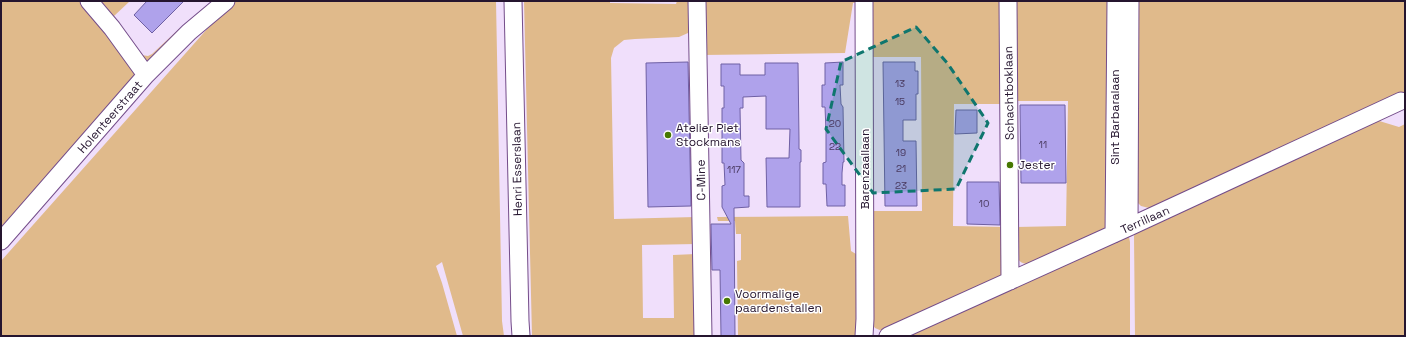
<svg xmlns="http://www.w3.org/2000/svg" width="1406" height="337" font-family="'Space Grotesk',sans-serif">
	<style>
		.green { fill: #e0ba8b }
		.building { fill: #afa2eb; stroke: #6f60a4 }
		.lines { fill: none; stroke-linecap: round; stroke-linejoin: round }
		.minor-casing { stroke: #744d8a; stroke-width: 19 }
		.minor { stroke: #fff; stroke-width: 17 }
		.marked { fill: #0f766e; fill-opacity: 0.2; stroke: #0f766e; stroke-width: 3; stroke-dasharray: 8 5; stroke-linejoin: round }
		.poi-dot { fill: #467801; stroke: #fff; stroke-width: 1.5 }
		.labels { text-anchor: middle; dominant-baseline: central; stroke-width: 3; stroke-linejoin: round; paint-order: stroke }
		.number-label { font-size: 10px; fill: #48385e }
		.street-label { font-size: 12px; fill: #25152f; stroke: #fff }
		.poi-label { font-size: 12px; fill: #25152f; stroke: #fff; text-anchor: start }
	</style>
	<rect width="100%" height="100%" fill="#f0dffb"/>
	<path class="green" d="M1,1H86L137,75L1,230Z
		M92,1H130L113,17L141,55L148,56L152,54L179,29L183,34L152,61H146Z
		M232,1H496L502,321L504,336H463L442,262L436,266L442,283L457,336H1V261Z
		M524,1H610V3L676,4L677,1H691V27L688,33L679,37L635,39L624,40L614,48L611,58L614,219L696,217V244L642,245L643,318H674L673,255L696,254L698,336H532Z
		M701,1H860V2L853,3L845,53L702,55Z
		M868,1H1004V104H954L953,226L1005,227L1002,277L882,331L875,328L869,320L873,211H922L921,57H872Z
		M1013,1H1112V216L1105,232L1031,264C1010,266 1016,242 1016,227L1066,226L1068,101H1013Z
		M1132,1H1405V92L1149,208L1141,206L1134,199Z
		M1376,120L1399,127L1405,124V336H1135L1134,236L1136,231Z
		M848,216L851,251L861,257V336H738L737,261L741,260V234H736L735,221H718L717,217Z
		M1124,235L1129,237L1130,242V336H903Z"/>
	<path class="building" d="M147,1H184L152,33L134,15Z
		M688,62L691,206L648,207L646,63Z
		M843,62V85H840L841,104L843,107L844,162H843L842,173V185H845V206H827L826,184H823V163L826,162V131L825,107H822V85H825V63Z
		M883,62H915V71H918V94H916V120H903V141H916L917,206H885Z
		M765,63H798L799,140V149L801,150V162H800V207H767L766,158H789L790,129H766V96L743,97V108H740L741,160L744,163V196H749V207L734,208L735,336H721L720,270H712L711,224H731L722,207V186L725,185L724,163H722V108H724V86H721V64H740V75H765Z
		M1020,105H1065L1066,183H1021Z
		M956,110H977V133L955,134Z
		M967,182H999L1000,225L967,224Z"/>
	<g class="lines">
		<g class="minor-casing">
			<path id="minor" d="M89,1L112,28L146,75
				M513,1L520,321L521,336
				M697,1L703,336
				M1008,1L1010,281
				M1129,227L1130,1
				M1114,234L1116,1
				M1,241L146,75L189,32L226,1
				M864,336L865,319L864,1
				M888,336L1129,227L1401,101"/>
		</g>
		<use href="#minor" class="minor"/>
	</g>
	<path class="marked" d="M916,27L948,64L988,123L956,189L873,193L826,129L841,62Z"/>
	<g class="poi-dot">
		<circle cx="668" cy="135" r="4"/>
		<circle cx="1010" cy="165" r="4"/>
		<circle cx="727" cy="301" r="4"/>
	</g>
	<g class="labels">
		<g class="number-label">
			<text x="900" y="83">13</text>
			<text x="900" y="101">15</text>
			<text x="835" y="123">20</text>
			<text x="1043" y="144">11</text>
			<text x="835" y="146">22</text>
			<text x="901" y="152">19</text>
			<text x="901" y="168">21</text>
			<text x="734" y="169">117</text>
			<text x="901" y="185">23</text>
			<text x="984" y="203">10</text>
		</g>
		<g class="street-label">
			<text transform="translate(1009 93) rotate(-91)">Schachtboklaan</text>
			<text transform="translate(110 117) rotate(-49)">Holenteerstraat</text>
			<text transform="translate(1115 117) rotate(-90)">Sint Barbaralaan</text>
			<text transform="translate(517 169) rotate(-91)">Henri Esserslaan</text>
			<text transform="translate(865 169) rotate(-90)">Barenzaallaan</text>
			<text transform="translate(701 180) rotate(-91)">C-Mine</text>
			<text transform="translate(1145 220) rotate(-24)">Terrillaan</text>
		</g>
		<g class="poi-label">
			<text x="676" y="128">Atelier Piet<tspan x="676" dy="14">Stockmans</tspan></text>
			<text x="1018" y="165">Jester</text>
			<text x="735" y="294">Voormalige<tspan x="735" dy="14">paardenstallen</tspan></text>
		</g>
	</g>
	<rect width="1406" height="337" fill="none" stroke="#25152f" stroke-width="4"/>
</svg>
